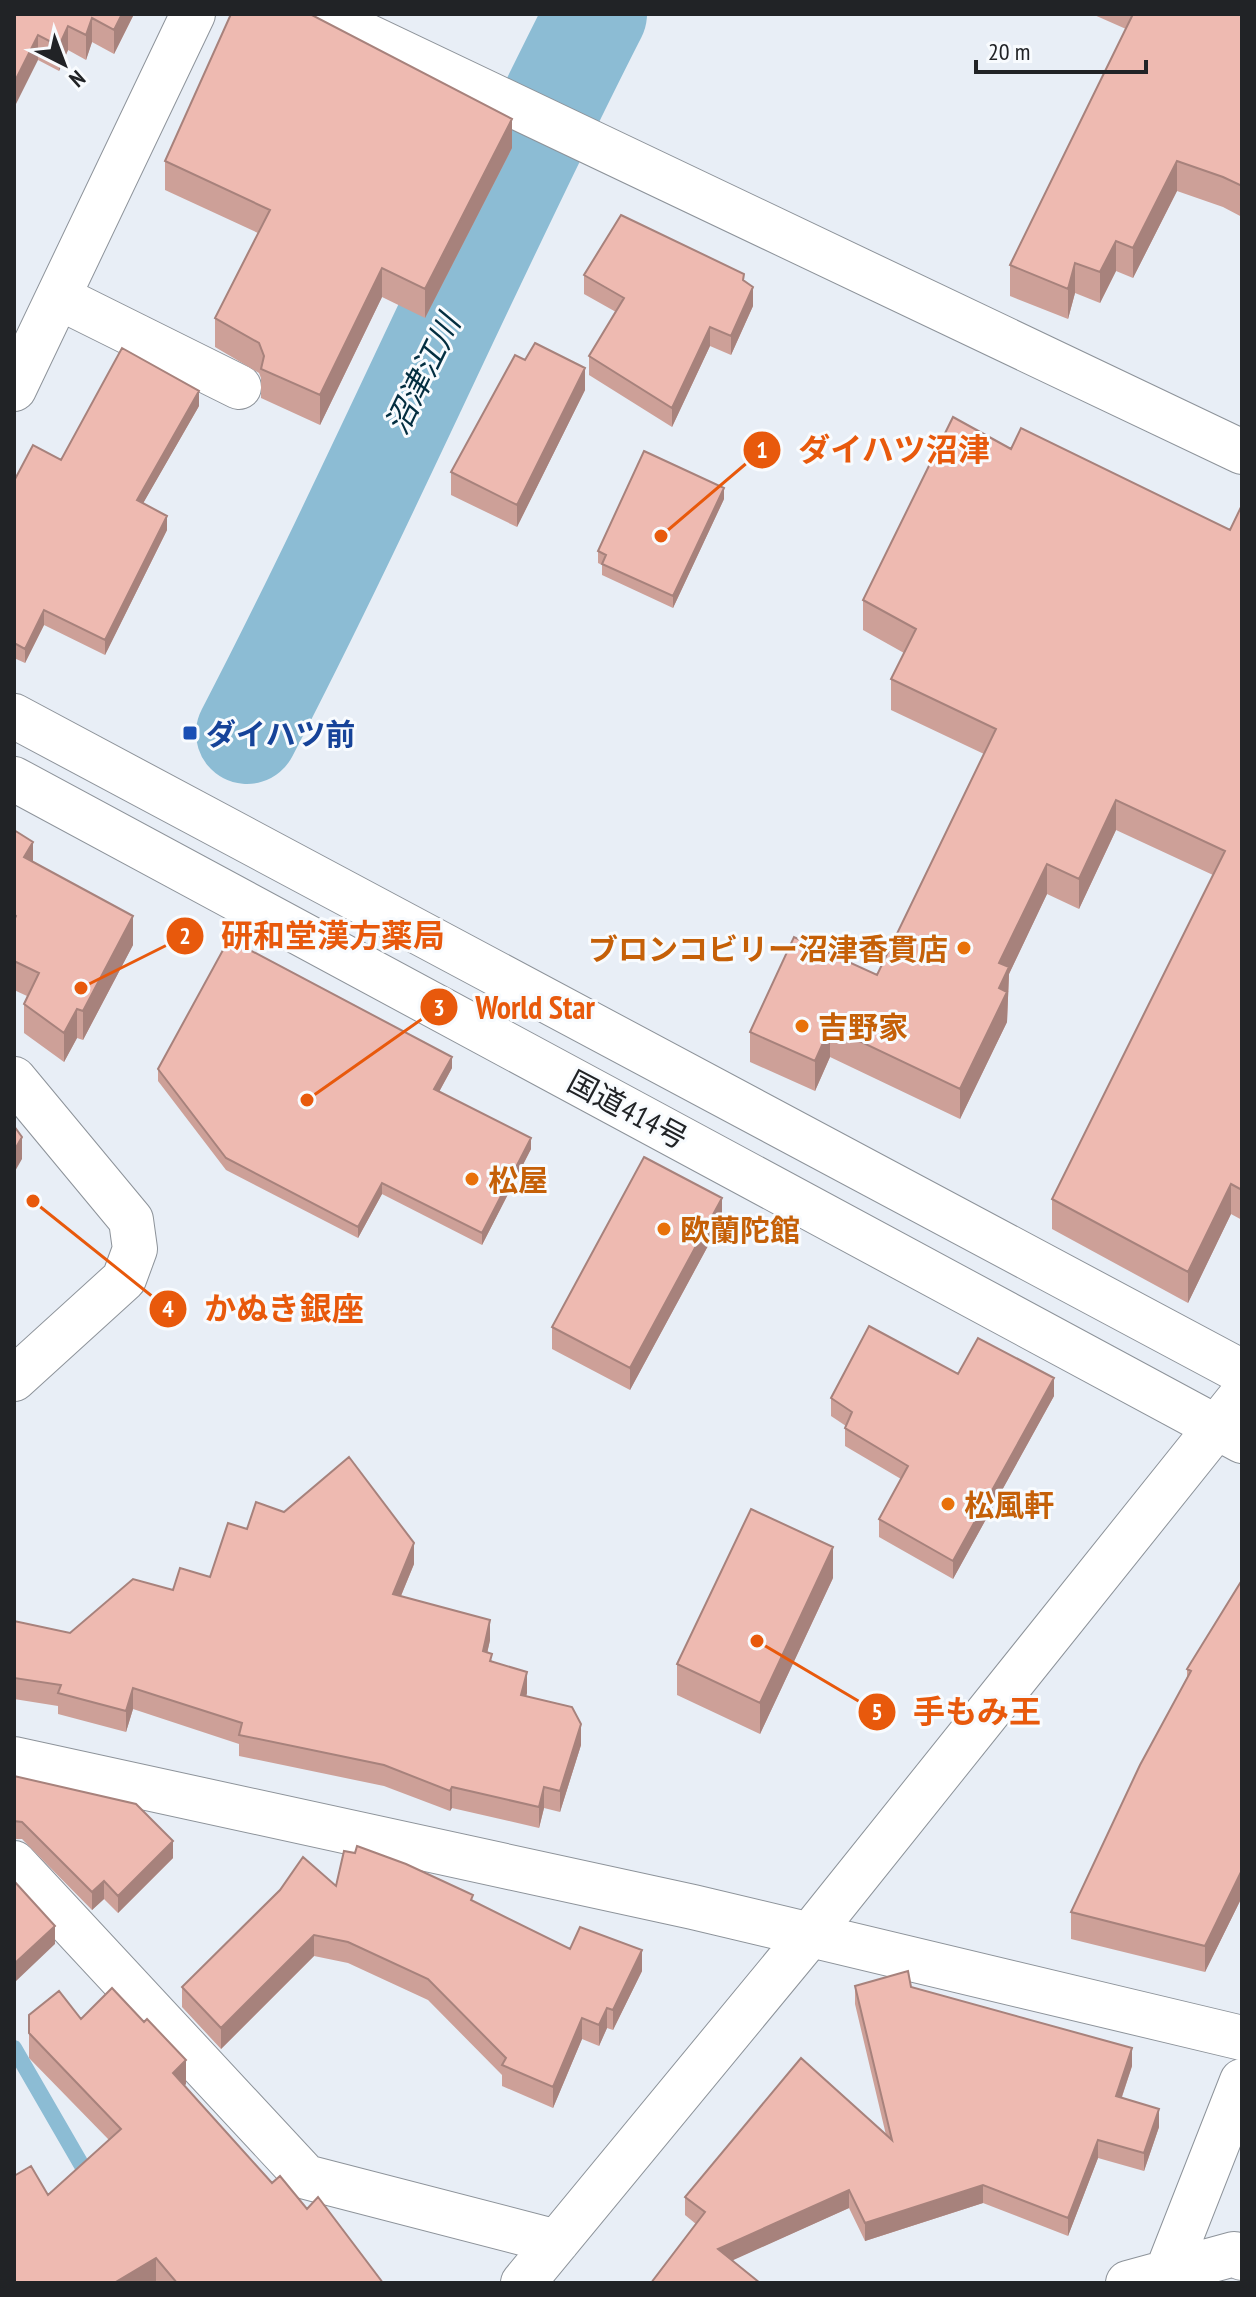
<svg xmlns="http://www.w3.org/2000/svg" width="1256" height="2297" font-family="'PT Sans Narrow','Noto Sans JP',sans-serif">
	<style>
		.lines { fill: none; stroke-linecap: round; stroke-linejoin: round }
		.stream { stroke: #8cbcd4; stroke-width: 16 }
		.river { stroke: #8cbcd4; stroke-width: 102 }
		.minor-casing { stroke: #8d939a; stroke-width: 46 }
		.highway-casing { stroke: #8d939a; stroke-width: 46 }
		.minor { stroke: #fff; stroke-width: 44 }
		.highway { stroke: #fff; stroke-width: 44 }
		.wall { fill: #cda098 }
		.shaded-wall { fill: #a7827c }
		.building { fill: #eebab1; stroke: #a7827c; stroke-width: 2 }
		.transit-dot { fill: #1a4fb4; stroke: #f8fbfe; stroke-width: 3 }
		.food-dot { fill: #e8710a; stroke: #f8fbfe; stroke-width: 3 }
		.labels { text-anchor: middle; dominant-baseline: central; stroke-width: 6; stroke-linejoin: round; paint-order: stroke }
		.transit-label { font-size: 30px; font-weight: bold; fill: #164399; stroke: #f8fbfe; text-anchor: start }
		.food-label { font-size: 30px; font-weight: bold; fill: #c56008; stroke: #f8fbfe; text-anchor: start }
		.street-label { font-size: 30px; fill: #212326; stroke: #f8fbfe }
		.water-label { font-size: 32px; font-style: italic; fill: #032e40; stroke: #f8fbfe }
		.leader { fill: none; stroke: #e8590c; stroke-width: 3 }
		.callout-dot { fill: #e8590c; stroke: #f8fbfe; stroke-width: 3 }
		.mark-label { font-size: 24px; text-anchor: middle; font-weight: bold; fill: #fff }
		.callout-label { font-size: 32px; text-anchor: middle; font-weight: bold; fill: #e8590c; stroke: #f8fbfe; stroke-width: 6; stroke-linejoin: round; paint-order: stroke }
	</style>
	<rect width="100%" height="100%" fill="#e8eef6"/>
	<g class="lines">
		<path class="stream" d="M14,2048L92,2183"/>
		<path class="river" d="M247,733C370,496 475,251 596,14"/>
		<g class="minor-casing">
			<path id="minor" d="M321,14L1242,452
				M58,297L239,387
				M14,389L193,14
				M14,1079L131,1220L135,1249L124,1279L14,1379
				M14,1759L693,1907L1242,2038
				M14,1863L306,2177L557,2242
				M1167,2272L1242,2081
				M523,2283L809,1936L1242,1395
				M1128,2283L1234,2254L1242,2258"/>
		</g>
		<g class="highway-casing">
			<path id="highway" d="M14,716L1242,1372
				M14,779L1242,1441"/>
		</g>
		<use href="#minor" class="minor"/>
		<use href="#highway" class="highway"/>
	</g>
	<path class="wall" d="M14,14H134L114,54L92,42L86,60L68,50L59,71L38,60Z
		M1092,14H1242V217L1223,207L1177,191L1133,278L1116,271L1100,303L1075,293L1068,319L1010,296V265L1126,29Z
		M512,148L425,318L382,297L320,425L261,398V378L259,373L215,347V318L258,233L165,190V161Z
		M584,275L744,281L753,306L731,355L710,346L672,427L589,375V356L616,312L584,294Z
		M525,360L585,390L517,527L451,495V472Z
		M199,406L143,503L167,530L105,655L44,625L25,663L14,658V481L61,460Z
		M1011,449L1230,530L1242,505V1220L1231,1214L1188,1303L1052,1229V1199L1213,875L1116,830L1079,909L1047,894L1009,974L1007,1022L960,1119L830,1057L815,1091L750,1062V1032L877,975L984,754L891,710V679L904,653L863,630V600Z
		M724,499L673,608L602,575V565L598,563V551Z
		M14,830L33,862L133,945L83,1040L77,1038L64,1062L24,1033V1004L27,996L14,990Z
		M452,1068L439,1092L531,1149L482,1245L382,1194L358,1238L226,1170L158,1081V1069Z
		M722,1220L630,1390L552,1349V1327Z
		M958,1374L1054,1396L953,1579L879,1537V1519L901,1479L845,1446V1428L846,1426L831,1416V1398Z
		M247,1529L414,1564L401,1596L490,1640L487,1653L492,1661L527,1693L526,1696L581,1745L560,1812L544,1808L539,1828L452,1808L450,1811L384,1786L239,1756V1744L133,1709L126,1732L58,1714V1706L14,1699V1621L70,1633L173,1590L210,1577Z
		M833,1578L760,1734L677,1695V1664Z
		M1242,1580V1897L1205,1972L1071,1939V1912L1187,1677V1669Z
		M14,1776L173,1858L118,1913L104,1899L92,1910L22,1839H14Z
		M336,1886L473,1901L570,1949L642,1971L613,2030L607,2028L599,2046L582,2039L553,2108L502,2086V2075L428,2000L348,1963L314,1956L221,2049L182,2007V1987Z
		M855,1986L911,1987L1132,2066L1122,2097L1159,2127L1144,2171L1098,2158L1068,2236L983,2203L865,2241L849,2208L732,2260L651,2283L696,2224L685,2215V2197L886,2135L855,2004Z
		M29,2015L81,2019L186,2084L184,2086L272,2183L307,2209L383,2283H157L48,2195L109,2140L29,2058Z"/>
	<path class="shaded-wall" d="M122,14H134L114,54V30Z
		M92,18V42L86,60V35Z
		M68,26V50L59,71V46Z
		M38,35V60L14,108V83Z
		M512,119V148L425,318V289Z
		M1177,161V191L1133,278V248Z
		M1116,241V271L1100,303V272Z
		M1075,263V293L1068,319V289Z
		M382,268V297L320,425V395Z
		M753,287V306L731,355V336Z
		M710,327V346L672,427V408Z
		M585,368V390L517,527V505Z
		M199,391V406L137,514V500Z
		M724,488V499L673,608V596Z
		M167,516V530L105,655V640Z
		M44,610V625L25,663V649Z
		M1116,800V830L1079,909V879Z
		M33,842V871L24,857Z
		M1047,864V894L1009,974L1007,1022L960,1119V1089L999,963Z
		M133,916V945L83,1040V1011Z
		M77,1009V1038L64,1062V1033Z
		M830,1027V1057L815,1091V1061Z
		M452,1057V1068L434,1101V1089Z
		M22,1137V1159L14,1173V1151Z
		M531,1138V1149L482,1245V1233Z
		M382,1183V1194L358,1238V1227Z
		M1231,1184V1214L1188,1303V1272Z
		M722,1198V1220L630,1390V1368Z
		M1054,1378V1396L953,1579V1561Z
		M414,1543V1564L393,1615V1594Z
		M833,1547V1578L760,1734V1703Z
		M490,1620V1640L483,1672V1651Z
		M527,1672V1693L521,1716V1695Z
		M133,1688V1709L126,1732V1711Z
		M581,1724V1745L560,1812V1791Z
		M452,1787V1808L450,1811V1791Z
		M544,1787V1808L539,1828V1807Z
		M173,1841V1858L118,1913V1896Z
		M1242,1870V1897L1205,1972V1946Z
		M104,1881V1899L92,1910V1892Z
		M55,1926V1944L14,1983V1964Z
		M314,1935V1956L221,2049V2028Z
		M642,1950V1971L613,2030V2010Z
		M607,2008V2028L599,2046V2025Z
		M582,2018V2039L553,2108V2087Z
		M1132,2048V2066L1116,2114V2096Z
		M186,2060V2084L173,2097V2073Z
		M1159,2109V2127L1144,2171V2153Z
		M1098,2140V2158L1068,2236V2218Z
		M983,2185V2203L865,2241V2223Z
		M849,2190V2208L718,2267V2249Z
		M156,2258V2282L114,2283Z"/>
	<path class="building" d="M14,14H122L114,30L92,18L86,35L68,26L59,46L38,35L14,83Z
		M231,14H310L512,119L425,289L382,268L320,395L261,369L264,356L259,343L215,318L270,210L165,161Z
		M1133,14H1242V186L1223,177L1177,161L1133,248L1116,241L1100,272L1075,263L1068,289L1010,265Z
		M621,215L744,274L743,280L753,287L731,336L710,327L672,408L589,356L624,298L584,275Z
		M535,343L585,368L517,505L451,472L515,355L525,360Z
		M122,348L199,391L137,500L167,516L105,640L44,610L25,649L14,643V481L33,445L61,460Z
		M953,417L1011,449L1021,428L1230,530L1242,505V1190L1231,1184L1188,1272L1052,1199L1225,851L1116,800L1079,879L1047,864L999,963L1009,967L999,988L1007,992L960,1089L830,1027L815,1061L750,1032L794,937L877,975L996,729L891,679L916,629L863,600Z
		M644,451L724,488L673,596L602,564L606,555L598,551Z
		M14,830L33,842L24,857L133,916L83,1011L77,1009L64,1033L24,1004L39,973L14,961V920L16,916L14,914Z
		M229,939L452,1057L434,1089L531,1138L482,1233L382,1183L358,1227L226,1158L158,1069Z
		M14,1126L22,1137L14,1151Z
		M644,1157L722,1198L630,1368L552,1327Z
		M869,1326L958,1374L978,1338L1054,1378L953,1561L879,1519L908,1466L845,1428L852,1412L831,1398Z
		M349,1457L414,1543L393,1594L490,1620L483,1651L492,1654L490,1661L527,1672L521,1695L572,1707L581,1724L560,1791L544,1787L539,1807L452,1787L450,1791L384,1765L239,1735L242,1723L133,1688L126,1711L58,1693L61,1685L14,1678V1621L70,1633L133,1579L173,1590L180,1568L210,1577L228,1523L247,1529L256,1502L284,1512Z
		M751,1509L833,1547L760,1703L677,1664Z
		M1242,1580V1870L1205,1946L1071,1912L1140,1765L1191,1671L1187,1669Z
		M14,1776L136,1804L173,1841L118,1896L104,1881L92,1892L22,1822L14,1821Z
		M357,1846L406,1864L473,1895L471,1900L570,1949L580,1927L642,1950L613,2010L607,2008L599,2025L582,2018L553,2087L502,2065L506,2058L428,1979L348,1942L314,1935L221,2028L182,1987L280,1890L303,1857L336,1886L344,1851L355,1853Z
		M14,1881L55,1926L14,1964Z
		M908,1971L911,1987L1132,2048L1116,2096L1159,2109L1144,2153L1098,2140L1068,2218L983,2185L865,2223L849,2190L718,2249L760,2283H651L705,2212L685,2197L801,2058L892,2140L855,1986Z
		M112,1988L144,2022L147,2019L186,2060L173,2073L272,2183L280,2176L307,2209L318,2197L383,2283H177L156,2258L114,2283H14V2176L31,2166L48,2195L121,2129L29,2033V2015L59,1991L81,2019Z"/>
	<rect class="transit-dot" x="182" y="725" width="16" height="16" rx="4"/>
	<g class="food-dot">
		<circle cx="964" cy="948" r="8"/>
		<circle cx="802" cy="1026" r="8"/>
		<circle cx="472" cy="1179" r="8"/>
		<circle cx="664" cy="1229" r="8"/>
		<circle cx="948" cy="1504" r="8"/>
	</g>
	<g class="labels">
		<g class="transit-label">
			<text x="206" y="733">ダイハツ前</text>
		</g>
		<g class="food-label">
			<text x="948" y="948" text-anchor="end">ブロンコビリー沼津香貫店</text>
			<text x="818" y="1026">吉野家</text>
			<text x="488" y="1179">松屋</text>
			<text x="680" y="1229">欧蘭陀館</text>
			<text x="964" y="1504">松風軒</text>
		</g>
		<g class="street-label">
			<text transform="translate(628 1109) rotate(28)">国道414号</text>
		</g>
		<g class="water-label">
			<text transform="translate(422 374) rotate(-64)">沼津江川</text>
		</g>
	</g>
	<path class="leader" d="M661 536L762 450M81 988L185 936M307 1100L439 1007M33 1201L168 1309M757 1641L877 1712"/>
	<g class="callout-dot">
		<circle cx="661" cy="536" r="8"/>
		<circle cx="81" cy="988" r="8"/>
		<circle cx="307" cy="1100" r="8"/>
		<circle cx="33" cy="1201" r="8"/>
		<circle cx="757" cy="1641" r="8"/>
		<circle cx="762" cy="450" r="20"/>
		<circle cx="185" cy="936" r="20"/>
		<circle cx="439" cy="1007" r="20"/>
		<circle cx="168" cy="1309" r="20"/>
		<circle cx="877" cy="1712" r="20"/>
	</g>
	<g class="mark-label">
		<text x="762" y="458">1</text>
		<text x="185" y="944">2</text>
		<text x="439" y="1016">3</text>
		<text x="168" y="1317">4</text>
		<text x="877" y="1720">5</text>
	</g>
	<g class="callout-label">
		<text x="894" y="461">ダイハツ沼津</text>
		<text x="333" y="947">研和堂漢方薬局</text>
		<text x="535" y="1019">World Star</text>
		<text x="284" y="1320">かぬき銀座</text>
		<text x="977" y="1723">手もみ王</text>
	</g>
	<rect width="1256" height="2297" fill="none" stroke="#212326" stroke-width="32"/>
	<g transform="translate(64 64) rotate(138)" stroke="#f8fbfe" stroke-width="6" paint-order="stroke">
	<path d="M0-6L14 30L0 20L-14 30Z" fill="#212326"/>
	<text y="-12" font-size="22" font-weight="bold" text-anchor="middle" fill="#212326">N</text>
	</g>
	<path d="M976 60v12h170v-12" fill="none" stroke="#212326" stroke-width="4"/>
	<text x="988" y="60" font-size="24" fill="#212326" stroke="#f8fbfe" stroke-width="6" paint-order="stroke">20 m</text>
</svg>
